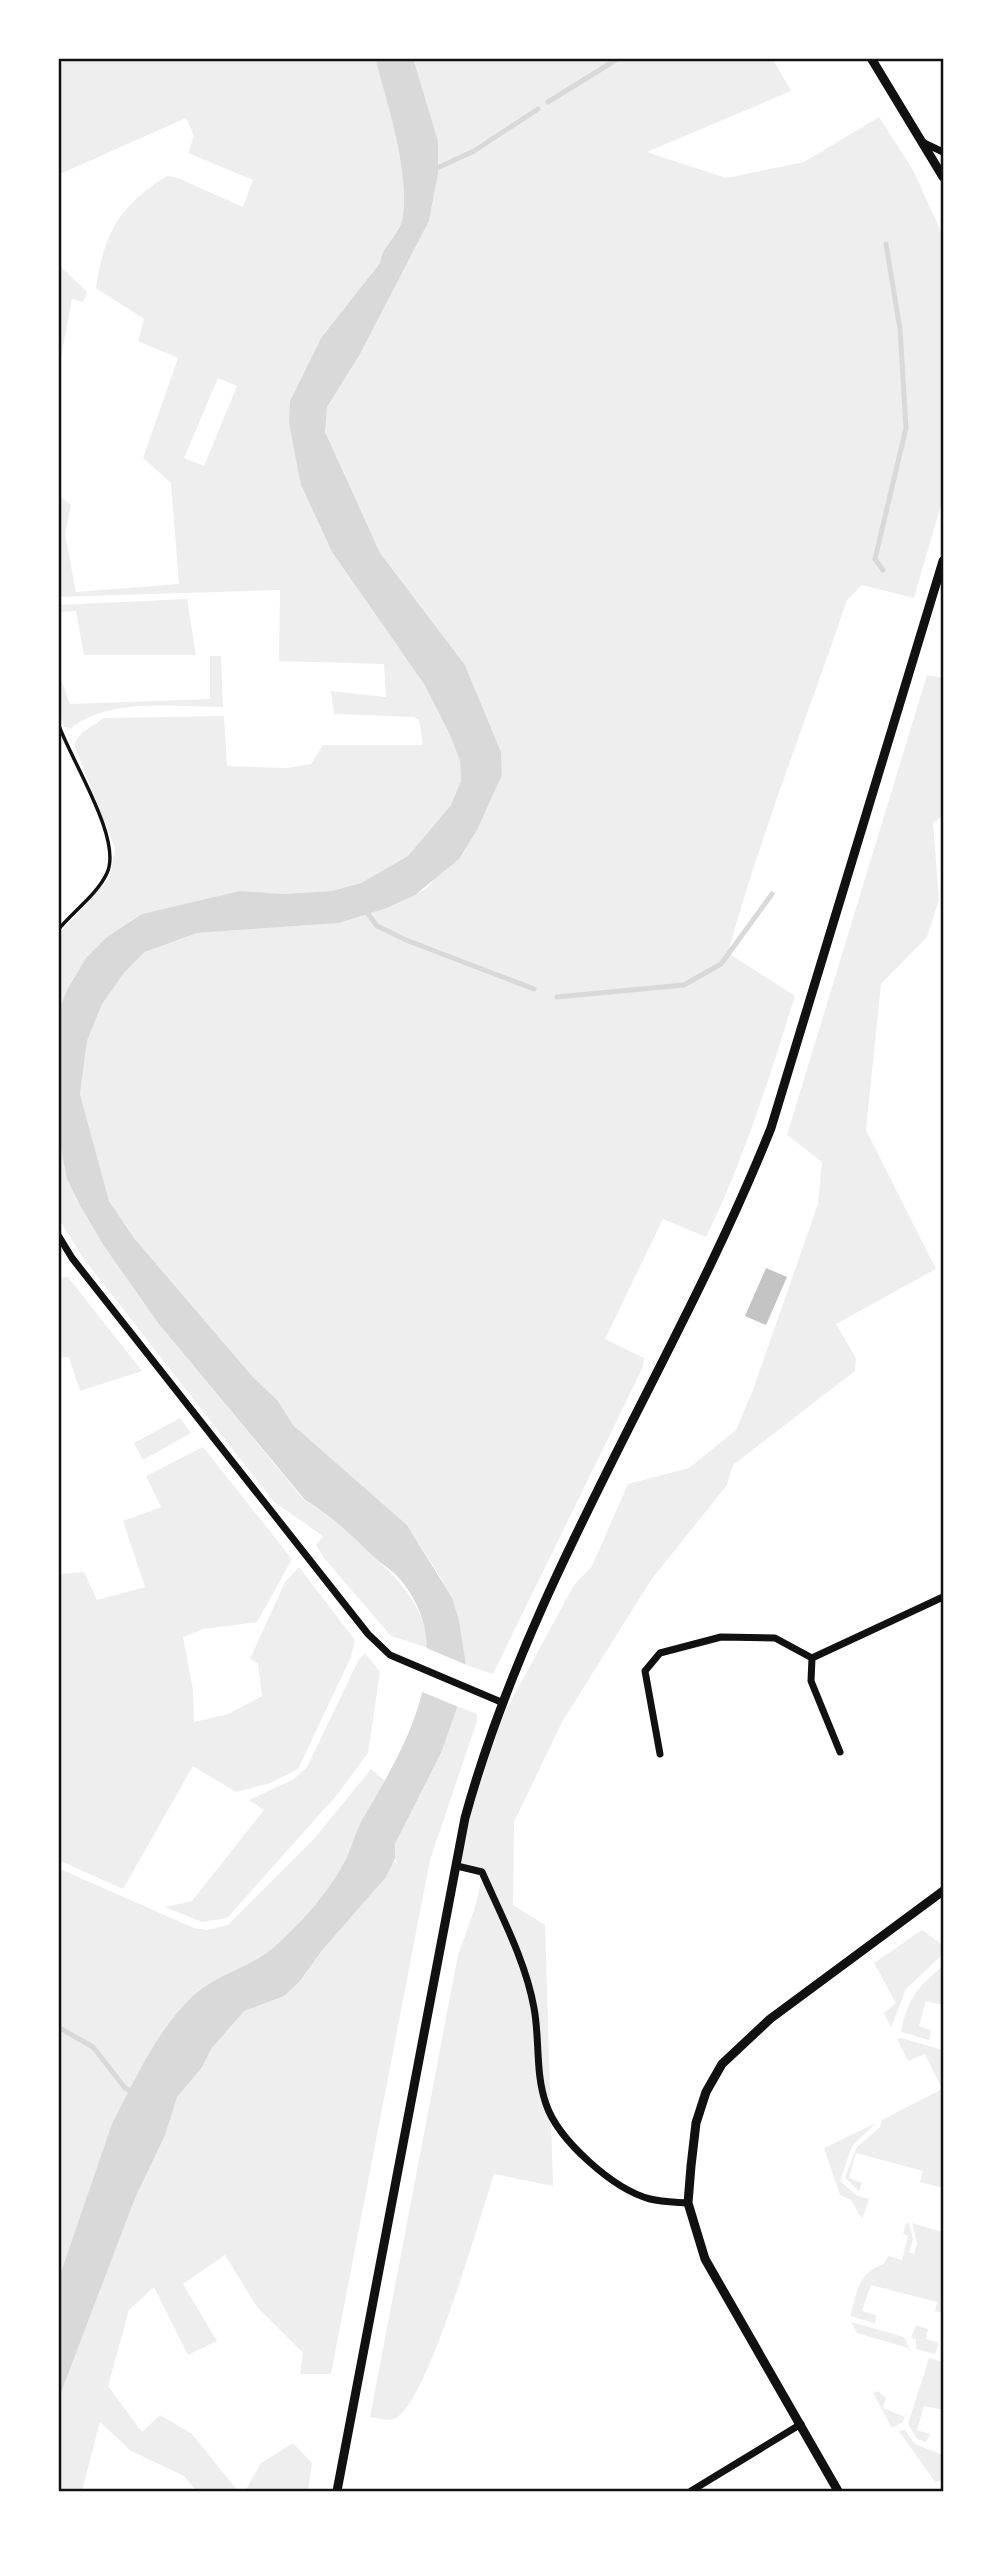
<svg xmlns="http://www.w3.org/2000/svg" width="1001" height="2549" font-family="Spectral,serif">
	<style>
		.green { fill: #eee; fill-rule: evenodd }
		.water { fill: #d9d9d9 }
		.pier { fill: #fff }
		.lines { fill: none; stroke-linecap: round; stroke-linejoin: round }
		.stream { stroke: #d9d9d9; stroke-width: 5 }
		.building { fill: #c4c4c4 }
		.service { stroke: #111; stroke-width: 3.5 }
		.minor { stroke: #111; stroke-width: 7 }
		.tertiary { stroke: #111; stroke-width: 9 }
		.neatline { fill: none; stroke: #111; stroke-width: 2.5 }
	</style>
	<rect width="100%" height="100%" fill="#fff"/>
	<path class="green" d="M58,58H375C387,103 409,169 403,216C400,236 381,247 380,263L321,338L290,401L301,485L332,552L424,684L450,735L460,761L461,781L451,805L408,856L361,883L332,891L281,894L240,892L142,914L58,1013V935L110,877L115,848L75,747V742L82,733L104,718L224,716L227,766L287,768L311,764L323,745H423L419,720L414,717L334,714L331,691L386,697L384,664L279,661L280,590L58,597V495L71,505L65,534L76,592L179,584L171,483L143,458L178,358L138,341L144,319L96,288C104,233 119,206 167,176L178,178L243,207L253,180L188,153L194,136L186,118L58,175ZM218,378L237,386L204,466L184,458Z
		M413,58H772L791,91L647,152L726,178L804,162L879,117L913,170L943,236V498L914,598L862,585L847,600C807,718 761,833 728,953L795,996C769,1079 744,1159 706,1237L663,1219L605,1339L644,1358L643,1367L493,1674L466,1665L459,1620L440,1577L407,1525L294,1426L278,1401L252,1376L134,1238L109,1201L80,1094L87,1041L102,1004L124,973L145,952L197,933L339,923L387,908L426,889L478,828L502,775L501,752L465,665L380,553L327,441L324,420L327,407L359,356L429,221L438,174V141Z
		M58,264L87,292L83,302L72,299L58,373Z
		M187,599L196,655H84L76,611L58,612V605Z
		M210,656H221L223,707C175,707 110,697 71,728L64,727L58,707V671L70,704L210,699Z
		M927,675L943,678V816L933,823L939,900L927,937L881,984L866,1130L936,1269L836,1324L856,1358L855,1371L733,1465L727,1485L651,1580L562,1722L514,1822L513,1905L545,1925L553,2186L494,2174C480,2217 428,2401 396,2418C389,2422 378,2418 370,2417L458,1955C468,1927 479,1902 482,1872L457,1866L465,1818L505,1712L574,1585L592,1566L628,1484L689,1468L736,1430L753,1390L818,1204L822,1162L787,1135Z
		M58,1134L67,1179L104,1246L158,1323L304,1500C329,1514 347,1531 367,1550C399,1581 423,1601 428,1648L391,1636L324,1558L316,1545L323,1536L274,1502L84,1259L58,1218Z
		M68,1277L142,1371L80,1391L69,1357L58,1358V1278Z
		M180,1418L191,1433L143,1460L134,1443Z
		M203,1447L292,1559L257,1622L203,1629L183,1637L193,1690L194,1722L228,1714L262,1696L258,1664L250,1659L285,1582L299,1567L355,1640L351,1657L298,1769L270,1783L236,1792L193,1766L123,1889L58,1860V1574L84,1572L97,1600L145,1587L123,1521L161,1507L146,1476Z
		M365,1653L380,1672L368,1753L337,1795L227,1918L202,1922L165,1907L192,1901L264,1810L249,1800L294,1779L307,1767L358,1661Z
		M457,1706L477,1714V1721L430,1860L331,2374H300L303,2353L257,2307L225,2255L183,2284L217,2341L188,2355L154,2287L129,2310L108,2386L142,2432L160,2415L192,2434L238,2491H197L184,2476L131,2451L100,2422L82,2491H58V1868L194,1928L207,1930L228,1925L313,1840L371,1769L391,1786L371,1825L398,1866L395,1858V1844L441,1753Z
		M922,1930L943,1945V1954L906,1989L891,2028L884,2013L896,2003L874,1963Z
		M943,1966V2005L926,2001L919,2026L931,2030L929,2040L901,2032C907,2000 918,1986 943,1966Z
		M901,2038L943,2050V2188L920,2182L923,2171L856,2153L849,2178L862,2183L859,2192L845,2177L857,2147L880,2127L882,2120L942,2089L925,2054L908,2061L897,2039Z
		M876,2123L852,2146L840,2181L856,2195L869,2199L862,2219L851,2200L840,2195L824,2148Z
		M906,2223H909L913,2239L909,2252L914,2254L917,2243L912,2223L943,2232V2313L935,2311L937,2302L871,2285L862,2311L876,2315L875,2323L850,2316C857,2292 858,2272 884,2264L888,2256L902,2260L908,2236L903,2234Z
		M851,2322L904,2337L912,2353L908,2348L857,2333Z
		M916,2325L928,2329L926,2339L939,2343L935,2354L916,2349V2339L911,2338Z
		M929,2358L943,2362V2410L924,2406L917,2430L930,2434L926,2442L917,2439L908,2424Z
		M878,2391L886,2398L883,2408L905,2417L903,2422L892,2428L873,2393Z
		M905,2430L915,2444L943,2455V2480L935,2482L899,2431Z
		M293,2443L312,2463L308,2491H245L261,2463Z"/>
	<path class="water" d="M375,58H413L438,141V174L429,221L359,356L327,407L325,432L380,553L465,665L501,752L502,775L478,828L459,859L415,895L387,908L339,923L197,933L145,952L124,973L102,1004L87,1041L80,1094L109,1201L134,1238L252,1376L278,1401L294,1426L407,1525L452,1598L459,1620L466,1665L458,1705L441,1753L395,1844V1858L386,1877L323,1949L299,1982L284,1996L244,2011L211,2049L202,2067L177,2097L165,2135L135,2198L58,2400V2281L112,2124C134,2081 158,2028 194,1995C216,1975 249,1968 272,1949C301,1924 332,1889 348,1855C353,1843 356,1831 362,1820C403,1751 464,1651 398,1577C391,1569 381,1564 374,1557C351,1535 332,1516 305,1500L158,1323L104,1246L81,1207L67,1179L58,1134V1013L67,990L86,958L107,937L142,914L240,891L281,894L332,891L361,883L408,856L451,805L461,781L460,761L450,735L424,684L332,552L301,485L289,423L290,401L321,338L380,263C381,247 400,236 403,216C409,169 387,103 375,58Z"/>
	<path class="pier" d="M424,1647L469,1666L461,1708L420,1691Z"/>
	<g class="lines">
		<path class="stream" d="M548,102L619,58
			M433,170L474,151L538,109
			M883,570L875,559L906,428L900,329L886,244
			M365,910L377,926L406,940L534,989
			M557,997L684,985L721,964L772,894
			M58,2027L93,2047L125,2088L136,2094"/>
	</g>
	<path class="building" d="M766,1268L787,1277L766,1325L745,1316Z"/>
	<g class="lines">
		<path class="service" d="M58,723C70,759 123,839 107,873C97,895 72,912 58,930"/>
		<path class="minor" d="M922,142L943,152
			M58,1235L72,1258L368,1634L390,1655L501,1702
			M812,1658L811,1681L840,1752
			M660,1754L645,1671L660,1653L721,1637L775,1638L812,1658L943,1597
			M457,1866L482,1872C501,1915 526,1962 534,2008C540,2040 535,2072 546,2104C558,2140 613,2189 650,2199C662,2202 675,2202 688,2203
			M691,2491L801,2424"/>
		<path class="tertiary" d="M871,58L943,177
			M337,2491L465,1818C532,1574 678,1361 771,1128L943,561
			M838,2491L705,2259L688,2203L691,2166L696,2123L706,2092L722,2064L770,2019L943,1891"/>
	</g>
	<rect width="1001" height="2549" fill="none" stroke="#ffffff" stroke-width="119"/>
	<rect x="60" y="60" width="882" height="2430" class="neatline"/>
</svg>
